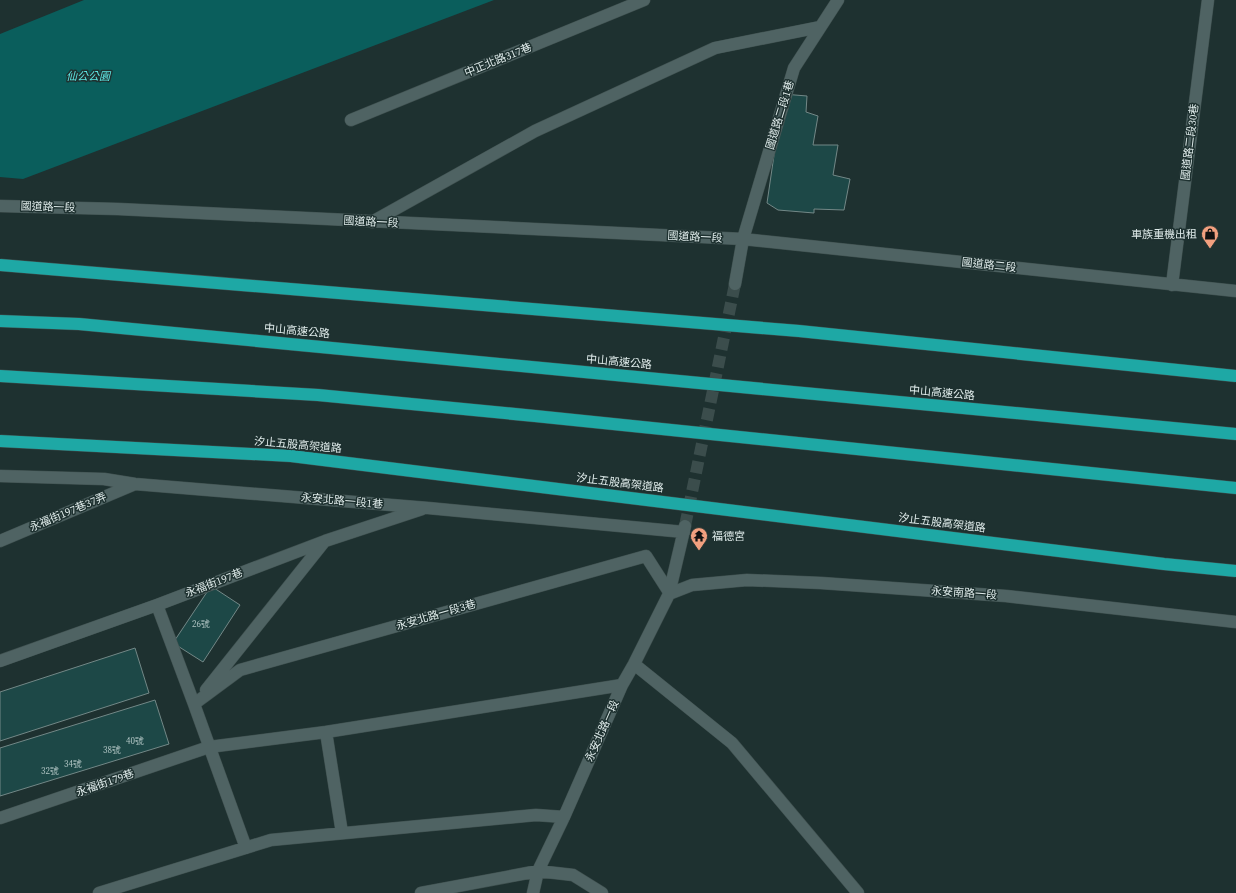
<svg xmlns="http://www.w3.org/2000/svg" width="1236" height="893" font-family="'Source Serif 4','Noto Sans TC',serif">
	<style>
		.green { fill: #0a5e5c }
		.building { fill: #1d4847; stroke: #738887 }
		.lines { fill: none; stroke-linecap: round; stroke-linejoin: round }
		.minor-tunnel { stroke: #3b4d4c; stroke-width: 12; stroke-dasharray: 12 6; stroke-linecap: butt }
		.minor-casing { stroke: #3f504f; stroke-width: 13 }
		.highway-casing { stroke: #3f504f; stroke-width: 13 }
		.minor { stroke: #4f6363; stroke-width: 12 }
		.highway { stroke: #1ea8a5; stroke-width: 12 }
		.highway-bridge-casing { stroke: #3f504f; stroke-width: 13; stroke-linecap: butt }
		.highway-bridge { stroke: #1ea8a5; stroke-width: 12 }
		.labels { text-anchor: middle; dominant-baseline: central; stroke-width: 3; stroke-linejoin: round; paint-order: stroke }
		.number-label { font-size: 9px; fill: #aec2c1 }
		.street-label { font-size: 11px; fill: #dfebea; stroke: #1e3130 }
		.park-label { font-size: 11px; font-style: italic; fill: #5ee7e4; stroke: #1e3130 }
		.poi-label { font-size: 11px; fill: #dfebea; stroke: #1e3130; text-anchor: end }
	</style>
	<rect width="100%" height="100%" fill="#1e3130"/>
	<path class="green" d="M84,0H494L23,179L0,177V34Z"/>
	<path class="building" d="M783,94L807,96L806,112L818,116L813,145H838L833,175L850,179L844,210L814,209V213L778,210L767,203Z
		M211,586L240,605L203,662L173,643Z
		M135,648L149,693L0,741V692Z
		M155,700L169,744L0,796V748Z"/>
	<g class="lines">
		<path class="minor-tunnel" d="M685,526L735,284"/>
		<g class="minor-casing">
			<path id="minor" d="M351,120L644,0
				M0,206L118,209L743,239L1236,291
				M372,222L535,131L715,48L820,27
				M735,284L743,239L794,68L838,0
				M1172,285L1208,0
				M0,476L104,479L135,484L428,508L684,532
				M0,541L135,484
				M669,594L685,526
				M157,605L194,704L246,848
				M0,661L157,605L325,541L422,509
				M634,664L732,743L858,893
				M206,690L324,542
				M194,704L240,670L646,556L669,592
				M326,732L342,833
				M0,818L209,747L326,732L622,685
				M99,893L271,840L536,815L564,817
				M421,893L538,871L573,875L602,893
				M533,893L538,871L564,817L622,685L634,664L669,594L692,585L747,580L821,583L1006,596L1236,622"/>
		</g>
		<g class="highway-casing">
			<path id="highway" d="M0,321L79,324L1236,434
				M0,376L318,395L535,416L1236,488"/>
		</g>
		<use href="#minor" class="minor"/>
		<use href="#highway" class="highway"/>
		<g class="highway-bridge-casing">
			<path id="highway-bridge" d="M0,265L799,331L1236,376
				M0,441L291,456L1164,564L1236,571"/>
		</g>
		<use href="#highway-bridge" class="highway-bridge"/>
	</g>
	<defs>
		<g id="shop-pin" transform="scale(0.9)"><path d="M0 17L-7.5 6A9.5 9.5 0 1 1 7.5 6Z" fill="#f2a07f" stroke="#1e3130"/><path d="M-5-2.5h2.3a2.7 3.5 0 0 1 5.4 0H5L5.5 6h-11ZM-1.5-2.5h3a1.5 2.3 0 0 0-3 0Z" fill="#111"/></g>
		<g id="temple-pin" transform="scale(0.9)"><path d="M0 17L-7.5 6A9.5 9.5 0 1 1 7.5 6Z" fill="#f2a07f" stroke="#1e3130"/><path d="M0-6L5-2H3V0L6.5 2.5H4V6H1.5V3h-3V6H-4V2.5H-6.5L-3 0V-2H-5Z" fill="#111"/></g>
	</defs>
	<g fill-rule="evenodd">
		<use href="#shop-pin" x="1210" y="234"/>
		<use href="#temple-pin" x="699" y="536"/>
	</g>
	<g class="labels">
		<g class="number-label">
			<text x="201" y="624">26號</text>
			<text x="135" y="741">40號</text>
			<text x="112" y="750">38號</text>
			<text x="73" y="764">34號</text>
			<text x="50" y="771">32號</text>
		</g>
		<g class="street-label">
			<text transform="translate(498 60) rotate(-22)">中正北路317巷</text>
			<text transform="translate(780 115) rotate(-73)">國道路二段1巷</text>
			<text transform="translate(1190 142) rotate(-83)">國道路二段30巷</text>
			<text transform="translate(48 207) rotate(2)">國道路一段</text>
			<text transform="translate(371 222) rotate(3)">國道路一段</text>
			<text transform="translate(695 237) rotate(3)">國道路一段</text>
			<text transform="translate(989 265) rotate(6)">國道路二段</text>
			<text transform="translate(297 331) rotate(5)">中山高速公路</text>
			<text transform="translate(619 362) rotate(5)">中山高速公路</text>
			<text transform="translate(942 393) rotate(5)">中山高速公路</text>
			<text transform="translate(298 445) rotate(5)">汐止五股高架道路</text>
			<text transform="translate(620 483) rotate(7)">汐止五股高架道路</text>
			<text transform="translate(342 501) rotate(5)">永安北路一段1巷</text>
			<text transform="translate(68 512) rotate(-23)">永福街197巷37弄</text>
			<text transform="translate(942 523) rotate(7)">汐止五股高架道路</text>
			<text transform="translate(214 583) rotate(-21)">永福街197巷</text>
			<text transform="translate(964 593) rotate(4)">永安南路一段</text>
			<text transform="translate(436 615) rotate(-16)">永安北路一段3巷</text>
			<text transform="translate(602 731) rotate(-66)">永安北路一段</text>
			<text transform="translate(105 783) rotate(-19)">永福街179巷</text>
		</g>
		<g class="park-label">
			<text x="88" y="76">仙公公園</text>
		</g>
		<g class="poi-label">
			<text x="1197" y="234">車族重機出租</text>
			<text x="712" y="536" text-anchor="start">福德宮</text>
		</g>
	</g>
</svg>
